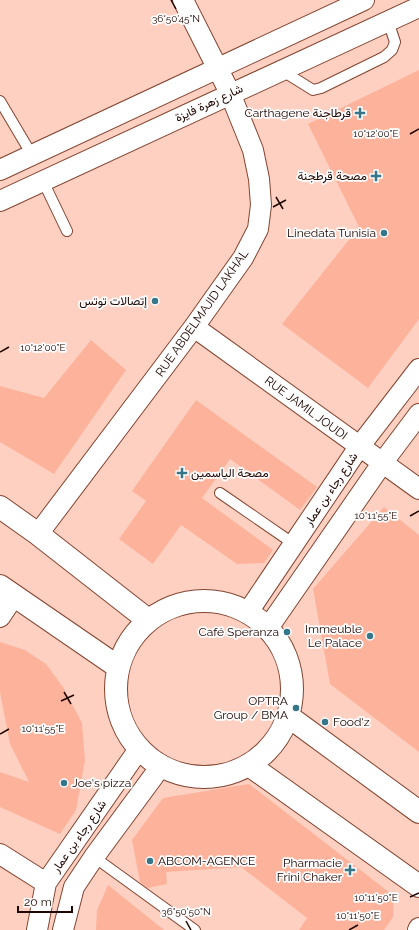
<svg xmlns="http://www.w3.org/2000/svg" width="419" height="930" font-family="Raleway,Vazirmatn,sans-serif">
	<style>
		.building { fill: #fdb39b }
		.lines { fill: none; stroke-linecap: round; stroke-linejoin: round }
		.lane-casing { stroke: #844430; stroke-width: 12 }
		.street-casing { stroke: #844430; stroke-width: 22 }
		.secondary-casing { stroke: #844430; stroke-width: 24 }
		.lane { stroke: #fff; stroke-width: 10 }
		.street { stroke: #fff; stroke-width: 20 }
		.secondary { stroke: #fff; stroke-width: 22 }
		.ticks { fill: none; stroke: #1f0601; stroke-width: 1.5 }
		.poi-dot { fill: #357789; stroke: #fdfdfd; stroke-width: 1.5 }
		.labels { text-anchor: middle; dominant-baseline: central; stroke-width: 3.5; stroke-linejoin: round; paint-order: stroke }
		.street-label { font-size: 12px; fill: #1f0601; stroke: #fdfdfd }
		.poi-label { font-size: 12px; fill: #1f0601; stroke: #fdfdfd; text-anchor: end }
		.ticks-label { font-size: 10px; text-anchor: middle; fill: #1f0601; stroke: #fdfdfd; stroke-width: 3.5; stroke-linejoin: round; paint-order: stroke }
	</style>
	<rect width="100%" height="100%" fill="#fed0c1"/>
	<path class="building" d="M419,70V319L368,388L282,324L359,227L308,124Z
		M91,340L126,370L54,474L0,442V386L44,398Z
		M196,400L317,487L300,510L230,459L202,498L273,550L264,563L237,564L181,525L153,564L119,539L146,501L132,491Z
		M384,507L419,535V752L330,684L313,589Z
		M0,642L25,650L46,664L63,687L82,723L85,760L76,810L60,834L0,807V772L29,782L10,744L0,692Z
		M249,784L394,896L393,917L384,930H299L307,918L241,867L166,872L167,884L147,888L140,882L132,840L163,798Z
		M108,885L164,930H96L97,910Z"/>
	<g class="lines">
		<g class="lane-casing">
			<path id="lane" d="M281,70L313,90L321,88L384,57L392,50L395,42L388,21
				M0,101L32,155
				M43,181L67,231
				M220,493L294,544
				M94,857L195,930"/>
		</g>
		<g class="street-casing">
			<path id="street" d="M0,170L364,0
				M0,201L419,7
				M194,327L419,489
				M38,534L194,327L243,258L258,229L261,205L259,179L253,150L230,93L183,0
				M248,612L359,447L419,369
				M0,617L14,596
				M268,628L383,462L419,414
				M0,854L46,883
				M37,930L46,883L139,749
				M63,930L74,887L94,857L161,766
				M418,930L419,928"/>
		</g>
		<g class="secondary-casing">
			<path id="secondary" d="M0,507L38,534L148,620
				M0,586L118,667
				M116 689a88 88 0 1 1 176 0a88 88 0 1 1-176 0Z
				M288,716L419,812
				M249,765L419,886"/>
		</g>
		<use href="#lane" class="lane"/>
		<use href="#street" class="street"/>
		<use href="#secondary" class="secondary"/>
	</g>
	<path class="ticks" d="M171,0L176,9M410,134L419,129M276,197L283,209M273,207L286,200M0,352L9,347M410,516L419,511M64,692L71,704M61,701L74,695M0,734L9,729M410,897L419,893M186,921L191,930M349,930L358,925"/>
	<g class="poi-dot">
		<path d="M358 107h4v4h4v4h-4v4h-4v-4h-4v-4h4z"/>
		<path d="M374 170h4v4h4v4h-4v4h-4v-4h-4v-4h4z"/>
		<circle cx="384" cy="233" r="4"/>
		<circle cx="155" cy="301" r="4"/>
		<path d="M180 467h4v4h4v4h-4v4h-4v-4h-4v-4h4z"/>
		<circle cx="287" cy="632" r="4"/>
		<circle cx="370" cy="636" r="4"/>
		<circle cx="296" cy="708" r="4"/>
		<circle cx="325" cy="722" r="4"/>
		<circle cx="64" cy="783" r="4"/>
		<circle cx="150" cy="861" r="4"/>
		<path d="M348 864h4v4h4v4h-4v4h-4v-4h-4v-4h4z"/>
	</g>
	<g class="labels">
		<g class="street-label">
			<text transform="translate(209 103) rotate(-25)">شارع زهرة فايزة</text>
			<text transform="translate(202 313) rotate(-55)">RUE ABDELMAJID LAKHAL</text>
			<text transform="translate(306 408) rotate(36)">RUE JAMIL JOUDI</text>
			<text transform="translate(331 489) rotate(-56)">شارع رجاء بن عمار</text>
			<text transform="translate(79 836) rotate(-55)">شارع رجاء بن عمار</text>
		</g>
		<g class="poi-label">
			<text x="351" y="113">Carthagene قرطاجنة</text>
			<text x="367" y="176">مصحة قرطجنة</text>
			<text x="376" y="233">Linedata Tunisia</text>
			<text x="147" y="301">إتصالات توتس</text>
			<text x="191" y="473" text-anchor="start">مصحة الياسمين</text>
			<text x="362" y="629">Immeuble<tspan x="362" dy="14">Le Palace</tspan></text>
			<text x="279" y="632">Café Speranza</text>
			<text x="288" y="701">OPTRA<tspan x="288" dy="14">Group / BMA</tspan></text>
			<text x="333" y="722" text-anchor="start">Food'z</text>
			<text x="72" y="783" text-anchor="start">Joe's pizza</text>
			<text x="158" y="861" text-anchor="start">ABCOM-AGENCE</text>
			<text x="342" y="863">Pharmacie<tspan x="342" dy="14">Frini Chaker</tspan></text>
		</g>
	</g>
	<g class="ticks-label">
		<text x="176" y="22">36°50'45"N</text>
		<text x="376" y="137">10°12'00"E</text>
		<text x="43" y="351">10°12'00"E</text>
		<text x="376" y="519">10°11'55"E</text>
		<text x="43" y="732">10°11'55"E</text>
		<text x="376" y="901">10°11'50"E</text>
		<text x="186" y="915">36°50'50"N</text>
		<text x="358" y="919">10°11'50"E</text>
	</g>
	<path d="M18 906v6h54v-6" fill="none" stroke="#1f0601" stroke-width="2"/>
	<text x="24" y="906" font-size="12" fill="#1f0601" stroke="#fdfdfd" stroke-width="3" paint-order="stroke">20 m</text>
</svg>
